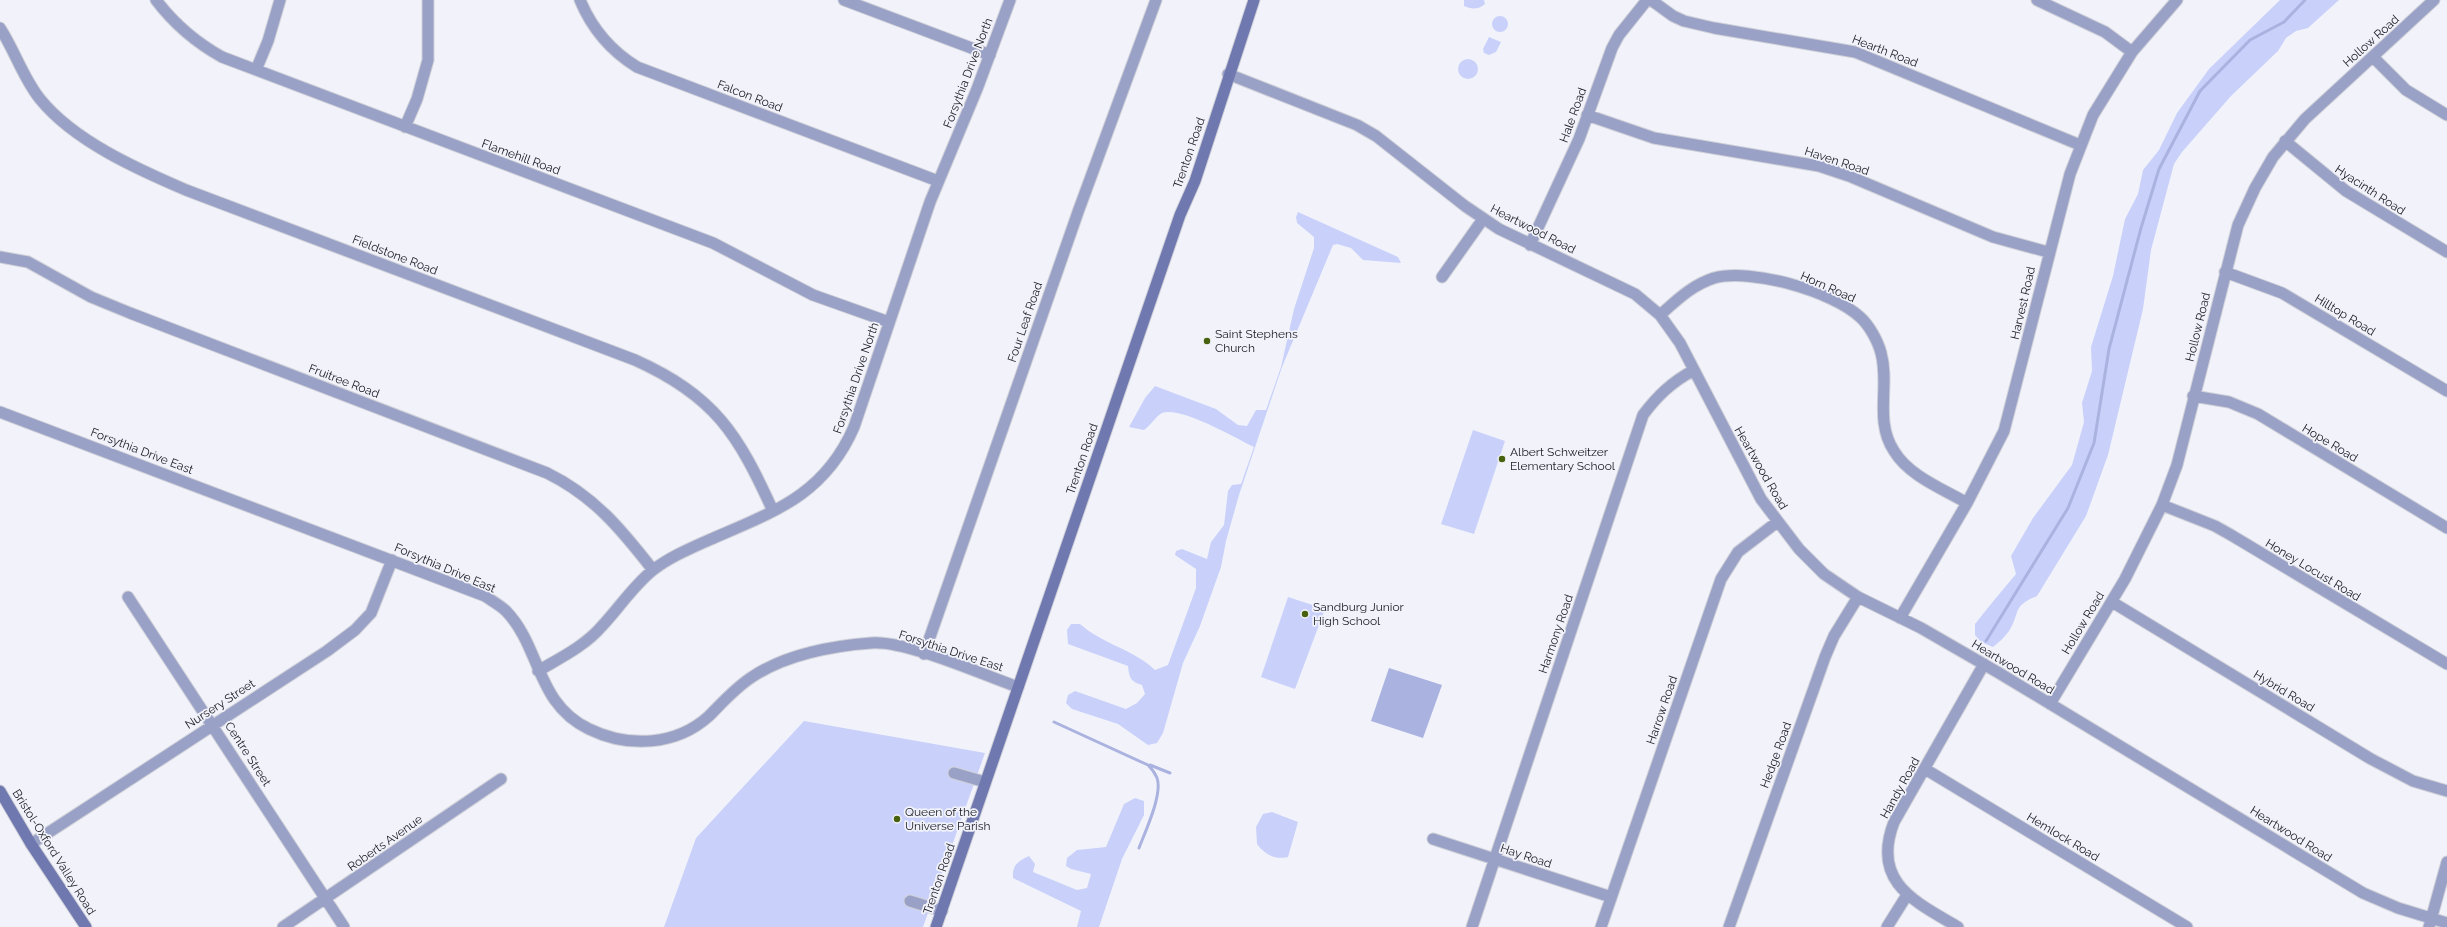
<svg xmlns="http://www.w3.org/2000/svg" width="2447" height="927" font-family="Raleway,sans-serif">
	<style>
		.green { fill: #c9d1fa }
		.water { fill: #aab2e0 }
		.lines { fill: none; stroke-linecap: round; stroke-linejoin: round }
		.stream { stroke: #aab2e0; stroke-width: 3 }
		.minor-casing { stroke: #cfd0d8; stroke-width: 13 }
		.secondary-casing { stroke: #cfd0d8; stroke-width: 13 }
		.minor { stroke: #9aa1c7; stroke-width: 11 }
		.secondary { stroke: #7078b0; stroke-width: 11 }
		.poi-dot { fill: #48610e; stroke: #f2f3fa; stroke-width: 1.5 }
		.labels { text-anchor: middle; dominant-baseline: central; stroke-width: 3.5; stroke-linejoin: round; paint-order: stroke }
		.street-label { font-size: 12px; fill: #191b26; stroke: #f2f3fa }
		.poi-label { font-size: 12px; fill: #191b26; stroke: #f2f3fa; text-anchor: start }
	</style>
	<rect width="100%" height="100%" fill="#f2f3fa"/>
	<path class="green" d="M1464,0H1484L1485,4C1478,10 1471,9 1464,6Z
		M2280,0H2339L2308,28L2296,31L2286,38L2278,51L2231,96L2182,152L2174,164L2151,250L2143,309L2108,455L2086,516L2037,596C2011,607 2021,612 2009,631C2005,637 1999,642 1993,647L1981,642L1975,635V624C1988,607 2002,591 2016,574L2011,556L2033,518L2072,465L2084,422L2082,403L2092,371L2091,347L2113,276L2125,219L2138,194L2143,170L2159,150L2177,113L2209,69Z
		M1492 24a8 8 0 1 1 16 0a8 8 0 1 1-16 0Z
		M1489,37L1501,42L1496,52L1489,55L1484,53L1483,49Z
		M1458 69a10 10 0 1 1 20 0a10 10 0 1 1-20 0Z
		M1298,212L1398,257L1401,263L1363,260L1351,248L1337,244L1333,245L1282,367L1239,495L1226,541L1221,567L1200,626L1183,663L1163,733L1157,743L1148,745L1118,724L1072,709L1066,703L1068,695L1075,691L1126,709L1137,703L1145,694L1142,685C1131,682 1129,678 1128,666L1068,644L1067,630L1071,624H1080C1104,645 1133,649 1155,670L1168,665L1196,588V569L1175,555L1176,551L1182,549L1207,559L1211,542L1224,525L1228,491L1232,485L1241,484L1254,447C1235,438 1181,406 1162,413C1156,416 1150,426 1144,430L1129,427L1145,398L1155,386L1216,409L1238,425L1247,426L1256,410H1266L1281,367L1294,309L1314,248V237L1297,223L1296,217Z
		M1473,430L1505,441L1474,534L1441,524Z
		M1288,597L1325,609L1295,689L1261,677Z
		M804,721L985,753L923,927H664L696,838Z
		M1135,798L1144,801V815L1122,859L1099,927H1077L1081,911L1013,878C1012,865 1018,861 1029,856L1035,864L1033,872L1077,890L1087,888L1091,874L1071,869L1066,866L1067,858L1077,850L1106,847L1124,804Z
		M1272,812L1298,822L1288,857C1275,860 1265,855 1257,844L1256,827L1263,814Z"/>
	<path class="water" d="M1389,668L1442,685L1423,738L1371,721Z"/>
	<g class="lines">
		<path class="stream" d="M1986,641L2068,508L2094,443L2109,349L2141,228L2159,169L2200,91L2250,40L2284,22L2305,0
			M1054,722L1148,765C1152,769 1155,773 1157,778C1163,794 1145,832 1139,848
			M1150,765L1170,773"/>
		<g class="minor-casing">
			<path id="minor" d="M156,0C175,25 195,42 222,57L713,243L813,295L889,322
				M580,0C592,29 611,51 637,67L938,181
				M844,0L990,55
				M1651,0L1673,16L1684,21L1714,28L1855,52L2080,145
				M2037,0L2105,32L2132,52
				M0,28C15,51 23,78 40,99C74,141 137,169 186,190L635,360C715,396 738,434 773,511
				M2373,57L2406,90L2447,115
				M256,70L268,41L280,0
				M1228,74L1357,125L1376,136L1465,206L1499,229L1635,294L1660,315L1680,343L1761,499L1799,549L1824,574L1858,597L1921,628L1999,673L2363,893L2398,908L2447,923
				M1587,115L1654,138L1819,166L1849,176L1993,237L2048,252
				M405,127L417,99L428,60V0
				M2285,141L2346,191L2447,252
				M1530,245L1579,139L1612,48L1619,35L1647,0
				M0,257L28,262L91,297L130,313L547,473C594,496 621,529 653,570
				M2225,272L2282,293L2447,391
				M1442,277L1483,219
				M1660,315C1677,300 1692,285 1714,278C1751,268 1832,291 1860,317C1869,325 1878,341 1881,353C1890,385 1874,421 1894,451C1909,476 1943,489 1967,503
				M2193,396L2229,402L2258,414L2447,528
				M0,412L485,596C492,601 500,605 506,611C541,647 536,704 589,729C628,748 676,746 709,716C723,702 735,688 752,677C785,655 832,646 871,643C906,640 983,675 1018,687
				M2162,505L2215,526L2231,535L2447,664
				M128,597L344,927
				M2112,602L2371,759L2413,781L2447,791
				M1900,618L1967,503L2004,431L2070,174L2093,115L2132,52L2177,0
				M924,654L1078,212L1156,0
				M538,671C560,658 585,646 602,626C619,608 633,586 653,570C670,557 689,549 709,540C773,512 824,496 854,427L930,202L977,89L1010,0
				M2050,704L2125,579L2162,505L2177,465L2238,225L2255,188L2273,157L2305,119L2434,0
				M1925,769L2187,927
				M954,773L985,782
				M1433,839L1611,897
				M31,844L327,651L355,630L371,613L392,560
				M910,901L942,911
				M283,927L501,779
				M1472,927L1643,415C1658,395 1672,382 1694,370
				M1601,927L1721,579L1738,552L1777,522
				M1729,927L1825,657L1834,636L1858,597
				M1887,927L1907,895
				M1958,927C1914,901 1871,882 1894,822L1984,664
				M2429,927L2447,862"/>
		</g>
		<g class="secondary-casing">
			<path id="secondary" d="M0,791L31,844L86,927
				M936,927L1180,215L1195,181L1254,0"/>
		</g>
		<use href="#minor" class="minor"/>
		<use href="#secondary" class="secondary"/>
	</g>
	<g class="poi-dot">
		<circle cx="1207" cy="341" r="4"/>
		<circle cx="1502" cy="459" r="4"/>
		<circle cx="1305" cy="614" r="4"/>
		<circle cx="897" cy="819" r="4"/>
	</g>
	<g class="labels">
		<g class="street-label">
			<text transform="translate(2371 41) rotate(-42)">Hollow Road</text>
			<text transform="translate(1885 51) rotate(21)">Hearth Road</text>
			<text transform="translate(968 73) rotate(-69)">Forsythia Drive North</text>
			<text transform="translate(750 96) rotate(21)">Falcon Road</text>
			<text transform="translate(1573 115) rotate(-70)">Hale Road</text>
			<text transform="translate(1189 153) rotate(-71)">Trenton Road</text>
			<text transform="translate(521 157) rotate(20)">Flamehill Road</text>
			<text transform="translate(1837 161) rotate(18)">Haven Road</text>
			<text transform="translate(2370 190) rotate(33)">Hyacinth Road</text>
			<text transform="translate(1533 229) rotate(27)">Heartwood Road</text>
			<text transform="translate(395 255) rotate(21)">Fieldstone Road</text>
			<text transform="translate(1828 287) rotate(24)">Horn Road</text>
			<text transform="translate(2023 303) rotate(-77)">Harvest Road</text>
			<text transform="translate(2345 315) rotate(31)">Hilltop Road</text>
			<text transform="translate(1025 322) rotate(-71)">Four Leaf Road</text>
			<text transform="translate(2198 327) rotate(-76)">Hollow Road</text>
			<text transform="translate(856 378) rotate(-71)">Forsythia Drive North</text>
			<text transform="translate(344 381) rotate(21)">Fruitree Road</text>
			<text transform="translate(2330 443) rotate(31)">Hope Road</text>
			<text transform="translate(142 451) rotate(21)">Forsythia Drive East</text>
			<text transform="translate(1082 459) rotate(-71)">Trenton Road</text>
			<text transform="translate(1761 468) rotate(60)">Heartwood Road</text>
			<text transform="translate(445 568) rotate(23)">Forsythia Drive East</text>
			<text transform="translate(2313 570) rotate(31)">Honey Locust Road</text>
			<text transform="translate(2083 623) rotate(-59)">Hollow Road</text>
			<text transform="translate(1556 634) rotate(-71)">Harmony Road</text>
			<text transform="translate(951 651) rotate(18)">Forsythia Drive East</text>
			<text transform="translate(2013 667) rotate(31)">Heartwood Road</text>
			<text transform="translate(2284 691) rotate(31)">Hybrid Road</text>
			<text transform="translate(220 704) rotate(-33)">Nursery Street</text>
			<text transform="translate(1662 710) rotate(-71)">Harrow Road</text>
			<text transform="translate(248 754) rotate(57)">Centre Street</text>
			<text transform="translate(1776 755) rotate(-70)">Hedge Road</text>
			<text transform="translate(1900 788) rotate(-61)">Handy Road</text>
			<text transform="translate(2291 834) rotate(32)">Heartwood Road</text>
			<text transform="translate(2063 837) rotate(31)">Hemlock Road</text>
			<text transform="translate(385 843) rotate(-35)">Roberts Avenue</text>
			<text transform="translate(54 852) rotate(58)">Bristol-Oxford Valley Road</text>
			<text transform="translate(1526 856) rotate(18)">Hay Road</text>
			<text transform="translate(939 879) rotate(-71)">Trenton Road</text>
		</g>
		<g class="poi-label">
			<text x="1215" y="334">Saint Stephens<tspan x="1215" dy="14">Church</tspan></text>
			<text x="1510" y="452">Albert Schweitzer<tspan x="1510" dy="14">Elementary School</tspan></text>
			<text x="1313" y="607">Sandburg Junior<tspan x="1313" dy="14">High School</tspan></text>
			<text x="905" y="812">Queen of the<tspan x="905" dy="14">Universe Parish</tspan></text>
		</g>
	</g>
</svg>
